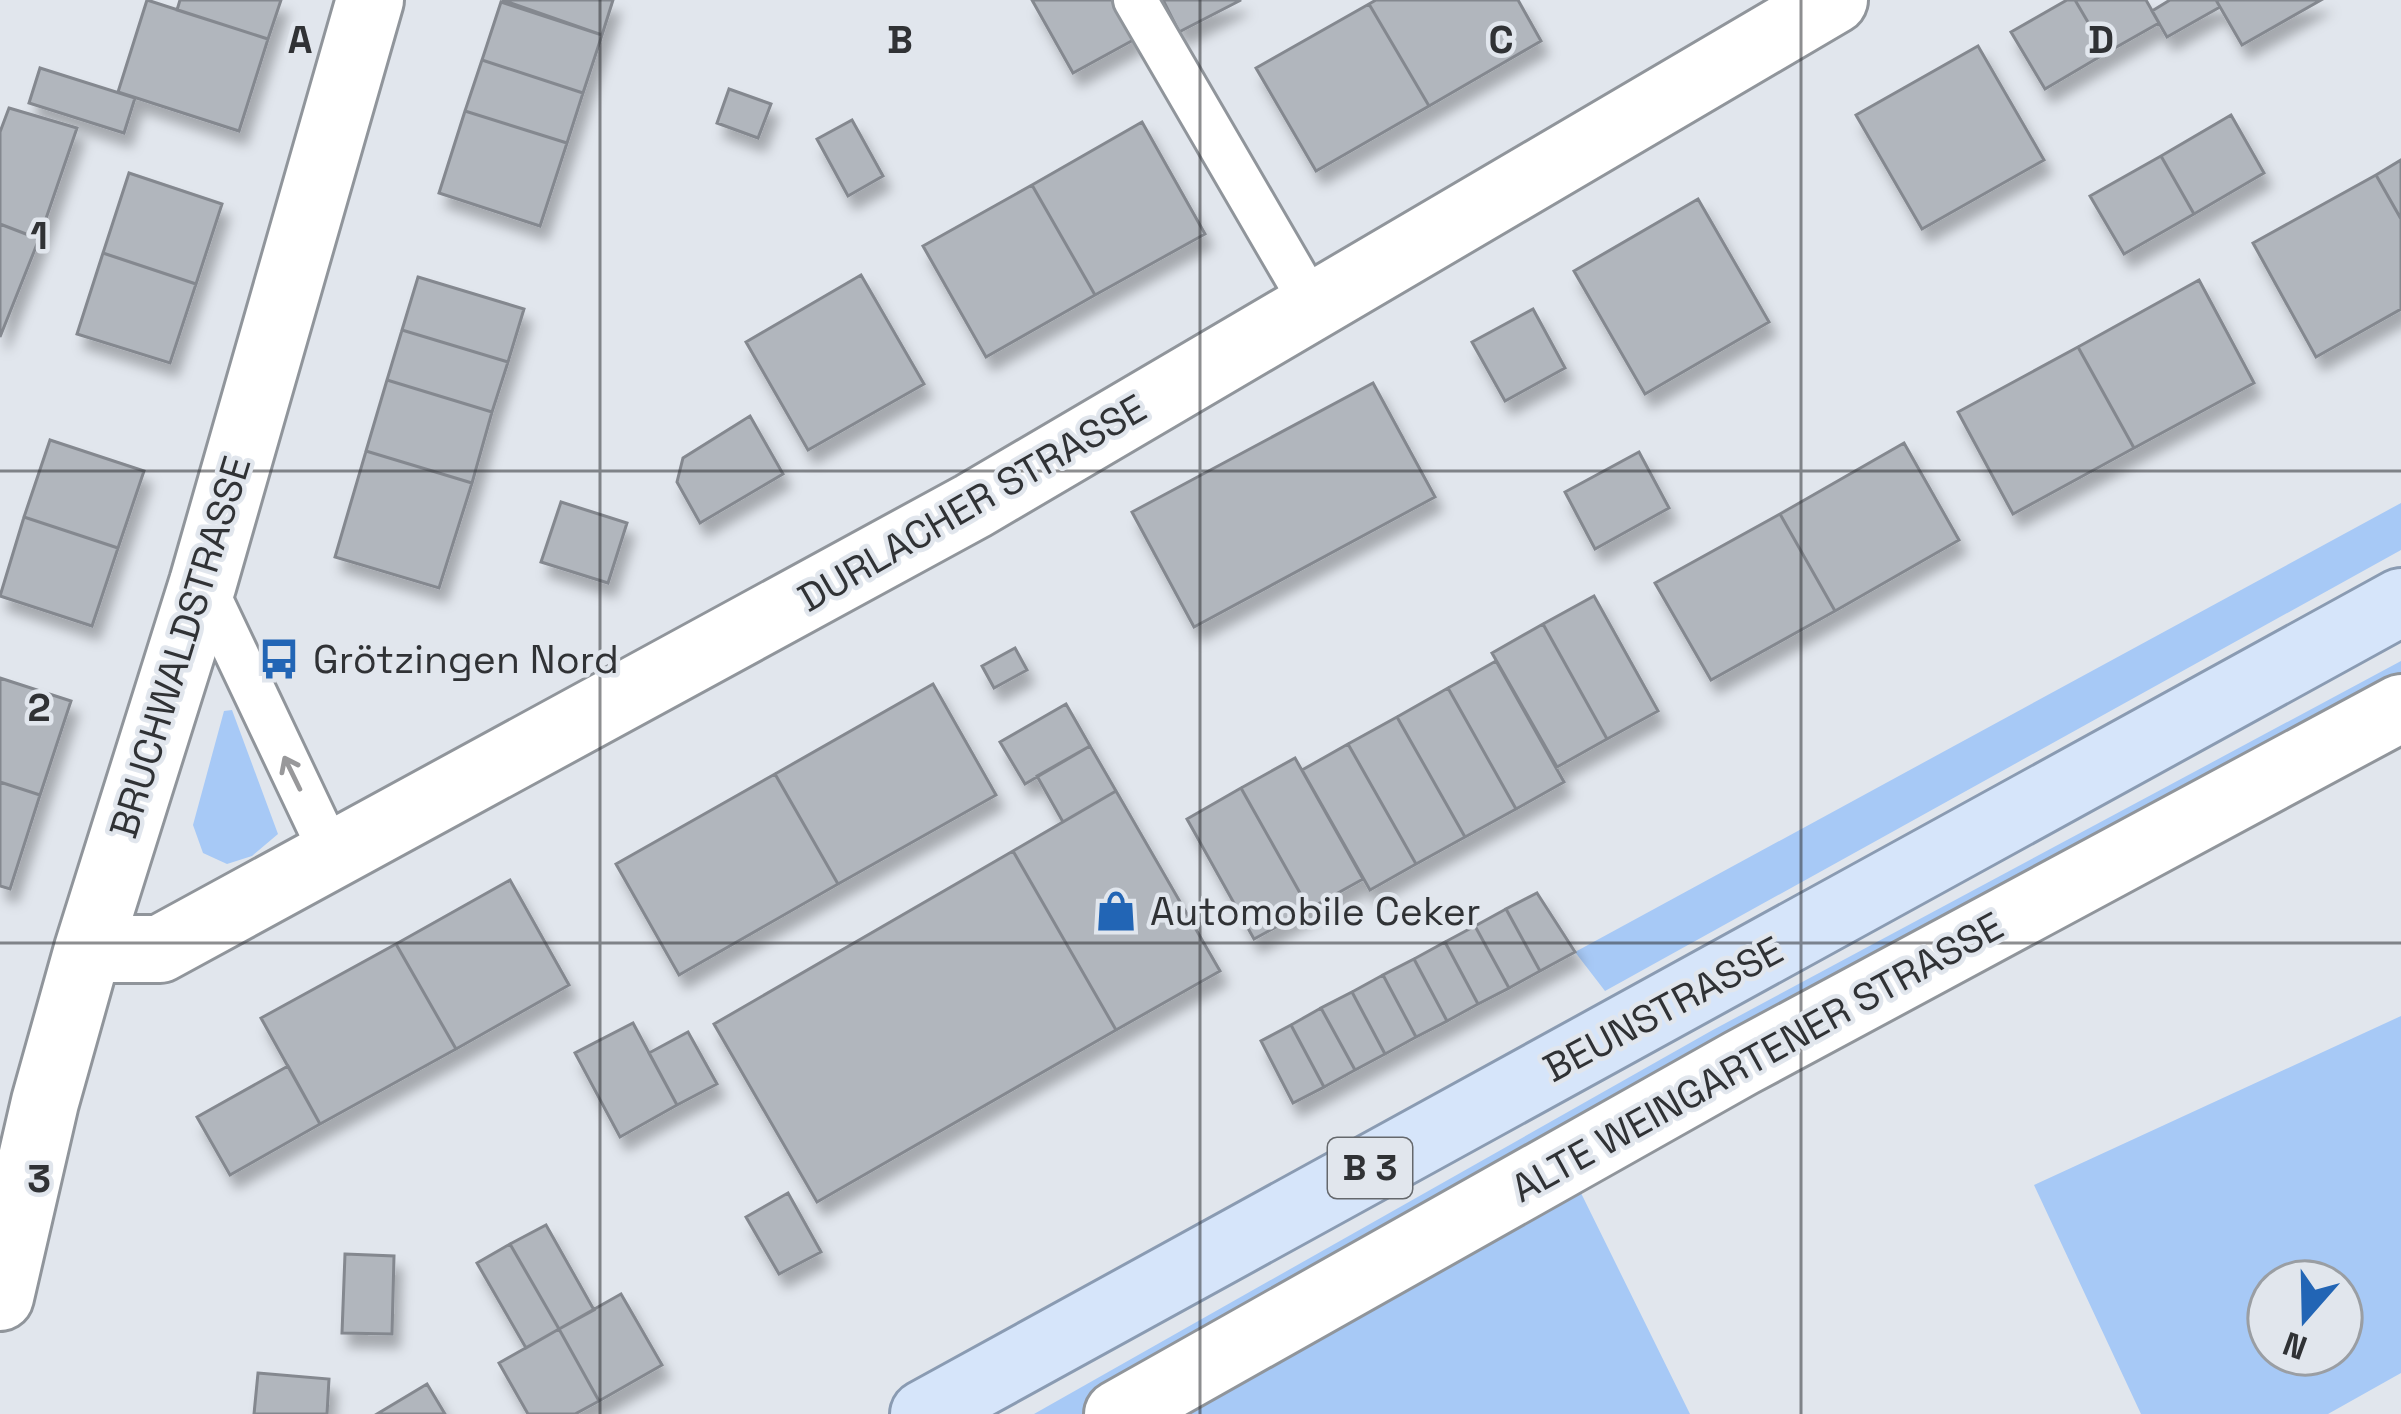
<svg xmlns="http://www.w3.org/2000/svg" width="2401" height="1414" font-family="'Space Grotesk',sans-serif">
	<style>
		.green { fill: #a7c9f6; fill-rule: evenodd }
		.building { fill: #b1b6bd; stroke: #84888f; stroke-width: 3; filter: url(#shadow) }
		.lines { fill: none; stroke-linecap: round; stroke-linejoin: round }
		.lane-casing { stroke: #90959b; stroke-width: 48 }
		.street-casing { stroke: #90959b; stroke-width: 72 }
		.primary-casing { stroke: #8a9bb2; stroke-width: 72 }
		.lane { stroke: #fff; stroke-width: 42 }
		.street { stroke: #fff; stroke-width: 66 }
		.primary { stroke: #d6e5fa; stroke-width: 66 }
		.oneway { stroke: #98989a }
		.grid { fill: none; stroke: #303235; stroke-width: 3; stroke-opacity: 0.55 }
		.labels { text-anchor: middle; dominant-baseline: central; stroke-width: 9; stroke-linejoin: round; paint-order: stroke }
		.shield { fill: #e1e6ed; stroke: #65686c; stroke-width: 3 }
		.shield-label { font-size: 36px; font-weight: bold; fill: #303235 }
		.street-label { font-size: 39px; fill: #303235; stroke: #e1e6ed }
		.poi-label { font-size: 39px; fill: #303235; stroke: #e1e6ed; text-anchor: start }
		.grid-label { font-size: 39px; text-anchor: middle; font-weight: bold; fill: #303235; stroke: #e1e6ed; stroke-width: 9; stroke-linejoin: round; paint-order: stroke }
	</style>
	<defs>
		<filter id="shadow"><feDropShadow dx="7" dy="13" stdDeviation="6" flood-color="#0004"/></filter>
	</defs>
	<rect width="100%" height="100%" fill="#e1e6ed"/>
	<path class="green" d="M2401,503V550L1605,991L1575,952Z
		M2401,661V689L1084,1414H1034L1711,1031Z
		M232,710L278,834L252,856L227,864L203,853L193,825L224,711Z
		M2401,1016V1373L2328,1414H2141L2034,1185ZM2269,1282H2341V1354H2269Z
		M1579,1189L1690,1414H1179Z"/>
	<path class="building" d="M147,0L268,39L239,131L118,92Z
		M180,0H281L268,39L177,10Z
		M502,0H613L602,35Z
		M1032,0H1116L1137,38L1073,73Z
		M1163,0H1241L1179,32Z
		M1376,0H1518L1541,41L1429,106L1369,4Z
		M2067,0H2075L2106,53L2045,89L2011,32Z
		M2075,0H2146L2159,23L2106,53Z
		M2170,0H2216L2220,7L2167,37L2152,11Z
		M2216,0H2321L2242,45Z
		M501,2L602,35L583,93L482,60Z
		M1369,4L1429,106L1316,171L1256,68Z
		M1978,46L2044,160L1922,229L1856,115Z
		M482,60L583,93L567,143L465,111Z
		M40,68L135,98L124,133L29,103Z
		M729,89L771,104L758,138L717,123Z
		M9,108L77,128L39,239L0,224V132Z
		M465,111L567,143L540,226L439,193Z
		M2231,115L2264,173L2194,214L2161,156Z
		M852,120L883,176L848,196L817,139Z
		M1142,122L1205,234L1095,295L1032,185Z
		M2161,156L2194,214L2124,254L2090,196Z
		M2401,160V219L2376,175Z
		M129,173L222,204L196,284L103,253Z
		M2376,175L2401,219V309L2316,357L2253,243Z
		M1032,185L1095,295L986,357L923,246Z
		M1698,199L1769,322L1645,394L1574,271Z
		M0,224L39,239L0,337Z
		M103,253L196,284L170,363L77,334Z
		M861,275L924,384L808,450L746,342Z
		M418,277L524,309L508,362L402,330Z
		M2199,280L2254,383L2134,448L2078,347Z
		M1533,309L1565,368L1505,401L1472,342Z
		M402,330L508,362L492,412L387,380Z
		M2078,347L2134,448L2013,514L1958,412Z
		M387,380L492,412L472,483L366,451Z
		M1373,383L1435,497L1194,627L1132,512Z
		M750,416L783,474L700,523L677,482L683,458Z
		M50,440L144,471L118,548L24,517Z
		M1904,443L1959,540L1835,611L1780,514Z
		M366,451L472,483L439,588L335,557Z
		M1639,452L1669,508L1595,549L1565,492Z
		M561,502L627,523L608,583L541,562Z
		M1780,514L1835,611L1711,680L1655,583Z
		M24,517L118,548L92,626L0,596Z
		M1594,596L1658,711L1607,739L1543,624Z
		M1543,624L1607,739L1557,767L1492,653Z
		M1015,648L1027,670L994,688L982,666Z
		M1496,661L1564,782L1516,809L1448,688Z
		M0,678L71,701L40,795L0,782Z
		M933,684L996,795L838,884L775,774Z
		M1448,688L1516,809L1465,837L1397,717Z
		M1066,704L1090,746L1025,784L1000,742Z
		M1397,717L1465,837L1416,864L1348,744Z
		M1348,744L1416,864L1370,890L1302,770Z
		M1090,746L1116,791L1063,822L1037,776Z
		M1295,758L1363,879L1309,909L1241,788Z
		M775,774L838,884L679,975L616,864Z
		M0,782L40,795L10,889L0,886Z
		M1241,788L1309,909L1254,939L1187,819Z
		M1116,791L1220,971L1116,1030L1013,851Z
		M1013,851L1116,1030L817,1202L714,1024Z
		M510,880L569,985L456,1049L396,944Z
		M1537,893L1575,952L1540,971L1506,909Z
		M1506,909L1540,971L1509,988L1475,926Z
		M1475,926L1509,988L1478,1004L1445,942Z
		M1445,942L1478,1004L1447,1021L1414,959Z
		M396,944L456,1049L320,1124L261,1018Z
		M1414,959L1447,1021L1416,1037L1383,975Z
		M1383,975L1416,1037L1385,1054L1352,992Z
		M1352,992L1385,1054L1355,1070L1321,1008Z
		M1321,1008L1355,1070L1324,1087L1291,1025Z
		M633,1023L677,1105L620,1137L575,1053Z
		M1291,1025L1324,1087L1293,1103L1261,1041Z
		M688,1032L717,1084L677,1105L649,1053Z
		M288,1066L320,1124L230,1175L197,1117Z
		M788,1193L821,1252L779,1274L746,1217Z
		M546,1225L594,1310L559,1329L510,1244Z
		M510,1244L559,1329L526,1348L477,1263Z
		M345,1254L394,1256L392,1334L342,1333Z
		M621,1294L662,1365L599,1401L559,1329Z
		M559,1329L599,1401L575,1414H528L499,1363Z
		M258,1373L329,1379L327,1414H254Z
		M427,1384L445,1414H377Z"/>
	<g class="lines">
		<g class="lane-casing">
			<path id="lane" d="M1135,0L1313,306
				M203,583L332,855"/>
		</g>
		<g class="street-casing">
			<path id="street" d="M88,949H160L973,506L1834,0
				M0,1297L45,1102L88,949L203,583L370,0
				M1118,1414L1741,1063L2401,708"/>
		</g>
		<g class="primary-casing">
			<path id="primary" d="M924,1414L2401,602"/>
		</g>
		<use href="#lane" class="lane"/>
		<use href="#street" class="street"/>
		<use href="#primary" class="primary"/>
	</g>
	<defs><path id="oneway-shaft" d="M-6 0H5M1.5-3L5.5 0L1.5 3" fill="none" stroke-width="1.6" stroke-linecap="round" stroke-linejoin="round" transform="scale(3)"/></defs>
	<use class="oneway" href="#oneway-shaft" transform="translate(292 773) rotate(-116)"/>
	<path class="grid" d="M600,0V1414M1200,0V1414M1801,0V1414M0,471H2401M0,943H2401"/>
	<defs>
		<g id="bus-bare" transform="scale(3.24)"><path d="M-5-6H5V4H4V6H2V4H-2V6H-4V4H-5ZM-3.5-4V0h7V-4ZM-3.5 1.2v1.5H-2V1.2ZM2 1.2v1.5H3.5V1.2Z" fill="#2265b5" stroke="#e1e6ed" stroke-width="2.5" paint-order="stroke"/></g>
		<g id="shop-bare" transform="scale(3.24)"><path d="M-5-2.5h2.3a2.7 3.5 0 0 1 5.4 0H5L5.5 6h-11ZM-1.5-2.5h3a1.5 2.3 0 0 0-3 0Z" fill="#2265b5" stroke="#e1e6ed" stroke-width="2.5" paint-order="stroke"/></g>
	</defs>
	<g fill-rule="evenodd">
		<use href="#bus-bare" x="279" y="659"/>
		<use href="#shop-bare" x="1116" y="911"/>
	</g>
	<g class="labels">
		<rect class="shield" x="1328" y="1138" width="84" height="60" rx="9"/>
		<g class="shield-label">
			<text x="1370" y="1168">B 3</text>
		</g>
		<g class="street-label">
			<text transform="translate(972 503) rotate(-30)">DURLACHER STRASSE</text>
			<text transform="translate(180 647) rotate(-73)">BRUCHWALDSTRASSE</text>
			<text transform="translate(1663 1009) rotate(-28)">BEUNSTRASSE</text>
			<text transform="translate(1757 1057) rotate(-29)">ALTE WEINGARTENER STRASSE</text>
		</g>
		<g class="poi-label">
			<text x="313" y="659">Grötzingen Nord</text>
			<text x="1150" y="911">Automobile Ceker</text>
		</g>
	</g>
	<g class="grid-label">
		<text x="300" y="53">A</text>
		<text x="900" y="53">B</text>
		<text x="1501" y="53">C</text>
		<text x="2101" y="53">D</text>
		<text x="39" y="249">1</text>
		<text x="39" y="721">2</text>
		<text x="39" y="1192">3</text>
	</g>
	<g transform="translate(2305 1318) rotate(200)"><circle r="57" fill="#e1e6ed" stroke="#9a9ea3" stroke-width="3"/>
	<path d="M0-9L21 45L0 30L-21 45Z" fill="#2265b5"/>
	<text y="-18" font-size="33" font-weight="bold" text-anchor="middle" fill="#303235">N</text>
	</g>
</svg>
